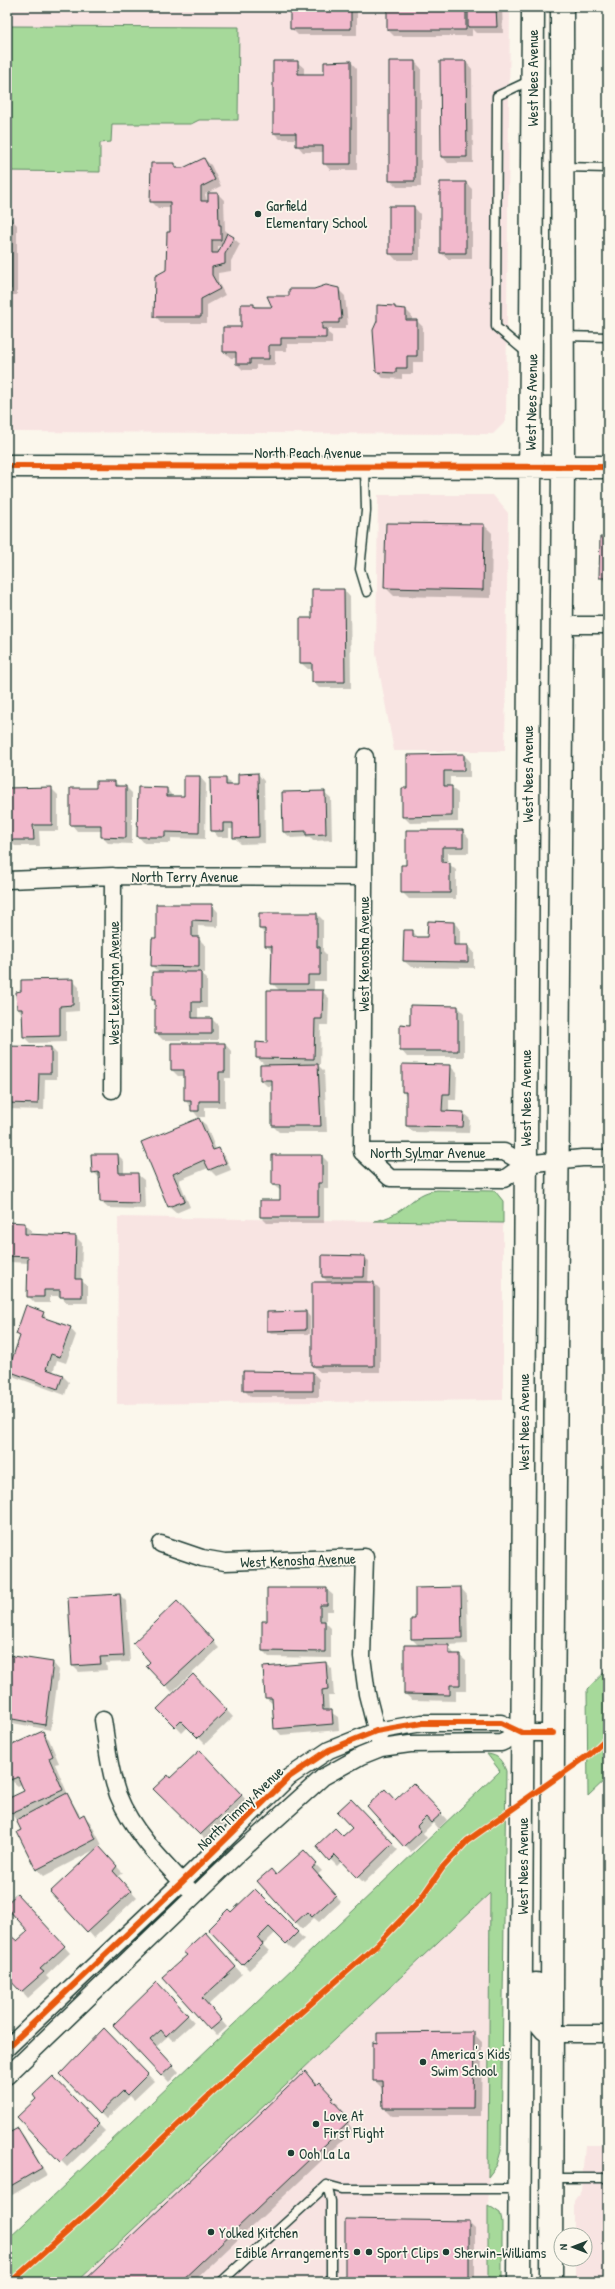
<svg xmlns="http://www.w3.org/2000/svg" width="615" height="2289" font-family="'Patrick Hand',sans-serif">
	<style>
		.built { fill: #f8e4e2 }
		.green { fill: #a6d99a; stroke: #628b67 }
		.shadow { fill: #0003; fill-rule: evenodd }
		.building { fill: #f2b9cc; stroke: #1f3d34 }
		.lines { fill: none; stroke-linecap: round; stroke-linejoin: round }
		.lane-casing { stroke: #1f3d34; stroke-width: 11 }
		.street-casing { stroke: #1f3d34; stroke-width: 19 }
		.secondary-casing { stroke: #1f3d34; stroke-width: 25 }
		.lane { stroke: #fbf7ec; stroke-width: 8 }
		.street { stroke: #fbf7ec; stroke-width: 16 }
		.secondary { stroke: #fbf7ec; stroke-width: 22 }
		.cycleway-casing { stroke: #fbf7ec; stroke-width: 8 }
		.cycleway { stroke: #e8590c; stroke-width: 6 }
		.poi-dot { fill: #1f3d34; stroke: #fbf7ec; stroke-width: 1.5 }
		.labels { text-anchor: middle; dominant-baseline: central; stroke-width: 3.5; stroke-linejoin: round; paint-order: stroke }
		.street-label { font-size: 15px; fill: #1f3d34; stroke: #fbf7ec }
		.poi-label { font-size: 15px; fill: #1f3d34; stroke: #fbf7ec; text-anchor: start }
	</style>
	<rect width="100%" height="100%" fill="#fbf7ec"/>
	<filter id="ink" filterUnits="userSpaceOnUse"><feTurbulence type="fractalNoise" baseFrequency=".025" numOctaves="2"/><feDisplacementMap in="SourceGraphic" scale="8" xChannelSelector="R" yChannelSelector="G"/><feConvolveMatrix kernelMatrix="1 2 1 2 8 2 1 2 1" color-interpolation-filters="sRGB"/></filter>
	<g filter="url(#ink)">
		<path class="built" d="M7,7H510L506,421L493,434L7,432Z
			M378,495H493L508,513L505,751H394L376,654Z
			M118,1217L503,1223V1400L117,1404Z
			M490,1893L488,2282H77L351,2024Z
			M585,2145H608V2282H575V2259H585V2235H574V2201L581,2190Z"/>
		<path class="green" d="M7,26L239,27L238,120H199L191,124H112L111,142L100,143V172L7,171Z
			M437,1190L495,1191L503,1201V1223L374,1221C406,1216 410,1193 437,1190Z
			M608,1669V1777L588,1796L587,1689Z
			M487,1754C499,1755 502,1761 506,1771L501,2151L497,2165L488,2177L490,1893L77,2282H7V2240L500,1771Z
			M488,2205L500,2213L502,2222V2282H488Z"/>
		<path class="shadow" d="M291,7H357V35H298L291,28Z
			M388,7H502L503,33H476L472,29V36H394L388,30Z
			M297,62L304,68V75H325L351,62L357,69V170H330L324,163V152H303L297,145V139H280L274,133Z
			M390,62H415L421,68V187H397L390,180Z
			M441,62H466L472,69L473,163H448L442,156Z
			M204,159L211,165L221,186L205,194L207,202L218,194L224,200L225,230L240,244L231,261V271L218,273V282L225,295L207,305V323H162L155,316L167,270L171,208H158L151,201L175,164L179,169H183ZM218,246H222L218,256Z
			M466,183L472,189V259H448L441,253Z
			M414,207L420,214V260H396L390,253Z
			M7,219H11L17,225V295H7Z
			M338,289L345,296L348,325H345V329H328V333L332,336V344H287V351H275V365H256V370H243L237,364V358H231L224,352L242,328V305L274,308L290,297Z
			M378,306L395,307L398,309L406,310L412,316V321H417L423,327V362H413V374H402V379L383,378L377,372Z
			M387,524L484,525L492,533L491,598L394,596L386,588Z
			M608,538V584H607L600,577Z
			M344,590L350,597L351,688H319L313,682V669H308L301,663L313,619Z
			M464,755L470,761V777H450V787L458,793V822L410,823L403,816L408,789Z
			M258,774L264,781L265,843L241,844L234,837V829H229V837H218L212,830L226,779L233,786H239Z
			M200,777L206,784L205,839L171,838V843H144L138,836L167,789L173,797H184Z
			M97,782H115L120,787H126L132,793V844L108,843L102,837V831H77L71,824L97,789Z
			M51,788L58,795V831H39L40,846H15L9,840Z
			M324,792L331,798L332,840L313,841L310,837L291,838L284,832Z
			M463,831L469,838V853H448V863L456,870V899H409L402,892L407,866Z
			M157,905H212L218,912V927L198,926V938L205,945V973L200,972L207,979V1008H198V1019H212L218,1025V1040H163L156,1033V1003L153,999L159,973L152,966L157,939Z
			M317,914L323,920V951L326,954V981H314V991H322L329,998L328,1025H321L320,1065H318L324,1071L327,1132H279L273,1126V1086H267L261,1080L265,1065L257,1058L268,1044L280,991L272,983V952L266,945V935L260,929Z
			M454,923L460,929V946H467L474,952V968L411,967L404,961L412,931L419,938H428Z
			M72,980L79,987V1011L66,1012V1042L30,1043L24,1037V1015L18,1009Z
			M458,1007L464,1013V1057H407L401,1050L411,1026Z
			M225,1044L231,1051V1078H225V1107H205V1117H198L185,1100V1076H178L172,1070Z
			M7,1047L51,1048L57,1054V1079H45L44,1110L7,1109Z
			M450,1066L457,1073L456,1100H449V1112L463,1113L470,1119L469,1133L413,1132L407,1126V1096L403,1092Z
			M199,1119L206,1125L216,1150L219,1149L225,1156L231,1170L216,1176L208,1168L179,1180L190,1207L176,1213L169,1207L142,1142Z
			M118,1155L124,1161V1174H137L144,1180L145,1209L108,1208L101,1202L100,1178L93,1172Z
			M322,1156L328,1162V1189H324V1223H267L261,1217L281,1201V1191L273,1185Z
			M7,1223L25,1224L31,1230V1236L76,1237L82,1243L81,1280L88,1287V1303H67L61,1296H50V1303H35L28,1296L29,1263L10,1262L7,1259Z
			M364,1257L369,1261L368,1283H374L380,1289V1372H320L313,1366L334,1283V1281H327L323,1277Z
			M306,1312L310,1317V1334H272L268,1330Z
			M43,1313L49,1321L70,1328L76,1335L66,1363L57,1360L53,1372L63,1376L69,1382L65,1395L15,1377L9,1371L21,1337L17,1334Z
			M313,1373L319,1379V1397H251L244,1390Z
			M461,1588L467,1595L468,1644L447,1645L455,1655H459L466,1661V1691H456V1701L412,1700L405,1694L419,1646L412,1639L416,1620Z
			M326,1589L333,1595V1611H326V1623L331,1628V1658L269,1657L263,1651L268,1622Z
			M120,1595L126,1601L130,1662L106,1663L107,1670L79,1672L73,1666Z
			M183,1609L219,1648L172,1692L148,1666Z
			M7,1656L53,1663L59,1670L51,1730L7,1722Z
			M326,1663L332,1669L334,1696H328L329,1711L338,1717L339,1730L281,1735L275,1728L273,1704L266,1698Z
			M193,1675L233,1717L205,1744L188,1727L182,1733L159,1709Z
			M43,1733L49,1739L59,1763L55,1764L69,1797L81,1817L83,1815L90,1822L102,1845L98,1847L123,1873L118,1877L137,1897L94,1938L88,1931L98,1848L44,1876L37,1869L22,1830L7,1806V1800L26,1792L22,1784L18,1786L11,1780L7,1770V1748Z
			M206,1757L248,1802L207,1841L155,1789Z
			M420,1790L447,1820L438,1829L433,1823L423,1833L427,1838L411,1852L405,1846L395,1801Z
			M357,1807L398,1850L364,1883L342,1861L337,1866L317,1846L343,1838L353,1828Z
			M310,1858L322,1871L317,1875L341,1902L319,1922L314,1918L302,1929L259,1881L276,1876Z
			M255,1890L304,1939L293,1950L276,1932L263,1945L269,1951L249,1970L209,1929L231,1914Z
			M23,1901L70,1953L46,1976L49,1979L28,1998L7,1975V1941L17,1942L29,1931L7,1904Z
			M211,1940L242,1974L208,2005L227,2027L217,2036L163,1977Z
			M164,1990L194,2022L173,2041L168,2036L156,2047L179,2072L169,2082L114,2025Z
			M104,2029L154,2081L134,2100L130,2096L106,2119L62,2074Z
			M473,2033L482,2042L481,2116H392L384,2108L383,2089L374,2080Z
			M305,2072L339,2105L337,2106L351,2121L348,2124L354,2130L193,2282H84Z
			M53,2078L105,2131L67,2167L19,2117L38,2099Z
			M17,2129L24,2136L47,2175L7,2198V2135Z
			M469,2222L475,2228V2282H346Z"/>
		<path class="building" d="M290,7H351V29H290Z
			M387,7H466V30H387Z
			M468,7H496L497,27H468Z
			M273,61H298V74H324V62L351,61V164H323V146H296V133H273Z
			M389,61H415V181H389Z
			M440,61H466L467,157H441Z
			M204,158L215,180L201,187V201H208V193H218L219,225H221V240H212V253H218L227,233L234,237L225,254V264L212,267V275L220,289L201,299V317H154L155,276L166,270L167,232H170V202H150L151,163H175V168H183Z
			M440,182H466V253H440Z
			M389,206H414V254H389Z
			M7,218H11V289H7Z
			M326,285L339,288L342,319H339V323H322V329H326V338H281V345H269V359H250V364H236V352H223V327H241V304H254V307H272L267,296H289V289H314Z
			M377,305L395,306V308L406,309V320H417V356H407V368H396V373L376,372L373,330L377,321Z
			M386,523L484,524L483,590L384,588Z
			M600,537H608V578H599Z
			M312,589H344L345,682H312V663H300V618H312Z
			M607,658H608V696H606Z
			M464,754V771H444V786H452V816L402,817V788H407V755Z
			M258,773L259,837L233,838V823H223V831H211L210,778H226V785H238V774Z
			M184,776H200L199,833L165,832V837H137L138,787L167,788V796H184Z
			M96,781H115V786H126V838L101,837V825H70V788H96Z
			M52,787V825H33L34,840H8L7,788Z
			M325,791L326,834L306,835V831L283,832L282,792Z
			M406,830H463V847H442V862L450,863V893H401V865H406Z
			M156,904H212V921L192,920V937H199V967L151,966L152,938H156Z
			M259,913H317V947H320V975H308V984H271L272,946H265V929H259Z
			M428,921L454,922V945H468V962L403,961L404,930H413V937H427Z
			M607,922H608V939H607Z
			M152,972H201V1002H192V1018H212V1034H155V1000H152Z
			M73,979V1005L60,1006V1036L23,1037L22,1009H17L16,992L21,991V980Z
			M267,990H323L322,1019H315L314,1059L256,1058V1042L267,1043Z
			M410,1005L458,1006V1051H400V1024L410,1025Z
			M171,1043H225V1072H219V1101H199V1111H191V1101H184V1070H171Z
			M607,1045H608V1065H607Z
			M7,1046L51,1047V1073H39L38,1104L7,1103Z
			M318,1064L321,1126H272V1080H260V1065Z
			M402,1064L451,1065L450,1094H443L442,1111L464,1112L463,1127L406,1126V1092H402Z
			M199,1118L213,1150L219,1148L226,1163L209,1170L204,1160L173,1174L185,1201L168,1207L141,1142Z
			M91,1154H118L119,1173H138L139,1203L100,1202L99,1172L92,1173Z
			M272,1155H322V1183H318V1217H260V1200H280V1185H272Z
			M7,1222L25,1223V1234L76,1236L75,1279H82V1297H60V1290H44V1297H27L28,1257L7,1256Z
			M606,1227H608V1246H606Z
			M322,1255L365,1256L364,1277H322Z
			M312,1282H374V1366H312Z
			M26,1305L44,1312L42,1317L71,1327L60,1357L51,1354L46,1369L63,1375L58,1389L8,1371L20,1336L16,1334Z
			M306,1311V1330L267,1331V1312Z
			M605,1350H608V1368H605Z
			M243,1371L313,1372V1391H243Z
			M605,1381H608V1400H605Z
			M461,1587L462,1638L411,1639V1619H415V1588Z
			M267,1588H327V1605H320V1621H325V1652L262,1651V1621H267Z
			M120,1594L124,1656L100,1657L101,1664L72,1666L68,1597Z
			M177,1601L214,1641L165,1686L146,1666L150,1662L133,1643Z
			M404,1645H449V1654H460V1685H450V1695L404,1694Z
			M7,1655L53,1662L45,1725L7,1718Z
			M326,1662L328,1689L322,1690L323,1710H332L333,1724L274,1729L272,1698H265L263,1667Z
			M193,1674L227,1710L198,1738L181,1721L175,1727L157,1709Z
			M43,1731L53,1756L49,1758L63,1790L9,1814L7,1799L24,1791L18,1777L10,1780L7,1773V1747Z
			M200,1750L242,1795L200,1835L153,1789L168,1775L170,1778Z
			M413,1783L442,1813L431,1823L426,1817L417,1826L421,1831L404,1847L367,1806L385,1789L395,1800Z
			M67,1793L79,1817L84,1814L96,1839L36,1870L17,1832L21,1830L16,1820Z
			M351,1799L393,1843L357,1878L335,1855L329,1861L316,1846L335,1828L343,1836L352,1828L337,1812Z
			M99,1846L117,1866L113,1871L131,1891L87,1932L50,1892Z
			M304,1850L317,1864L312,1868L336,1895L312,1917L307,1912L295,1923L257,1881L271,1869L276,1875Z
			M255,1889L298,1932L286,1944L269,1927L258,1938L263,1944L242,1965L208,1929L228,1909L231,1912Z
			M17,1894L65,1946L40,1969L44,1972L21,1992L7,1977V1940L11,1936L17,1941L28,1931L7,1908V1903Z
			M205,1932L236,1967L202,1998L222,2020L210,2030L162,1977L187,1955L183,1952Z
			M157,1982L188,2015L166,2036L161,2030L150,2040L173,2065L161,2076L113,2025Z
			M104,2028L148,2074L127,2095L123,2091L99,2114L60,2074Z
			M474,2032L473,2108H383L382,2081H373V2042L377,2043V2033Z
			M305,2071L316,2085L319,2082L334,2098L331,2099L345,2114L342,2117L348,2123L180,2282H83Z
			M53,2076L99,2124L60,2162L17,2117L36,2099L33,2095Z
			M18,2128L42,2168L7,2188V2134Z
			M345,2219L469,2221V2282H345Z"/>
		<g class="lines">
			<g class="lane-casing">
				<path id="lane" d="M563,167L608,168
					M563,336L608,337
					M528,354L496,327L497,96L531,80
					M365,468L366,511L360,569L367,592
					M553,2178H608
					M327,2185L342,2189H520
					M327,2185L331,2201V2282
					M221,2282L327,2185"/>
			</g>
			<g class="street-casing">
				<path id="street" d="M560,625H608
					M7,880L113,876L364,877
					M112,1090L113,876
					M362,1152L365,757
					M362,1152L390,1178L504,1179L525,1164L582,1158H608
					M362,1152H504L525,1164
					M161,1544L202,1558L225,1562L365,1557L362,1657L367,1694L379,1741
					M103,1720C107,1744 109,1771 118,1795C132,1831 163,1862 190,1890
					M553,2034H608
					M7,2048L182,1882L289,1777L329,1750L376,1731L422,1723H501L522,1733H553
					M7,2076L240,1852L323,1777L361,1756L381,1748L410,1744L501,1743L522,1733"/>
			</g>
			<g class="secondary-casing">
				<path id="secondary" d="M7,466L608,467
					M536,1984C536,2003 533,2025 553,2034
					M519,2282L533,7
					M551,2282L553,1733L563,467L562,7"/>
			</g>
			<use href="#lane" class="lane"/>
			<use href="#street" class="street"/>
			<use href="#secondary" class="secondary"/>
			<g class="cycleway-casing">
				<path id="cycleway" d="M7,466L608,467
					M7,2048L182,1882L289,1777L329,1750L376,1731L422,1723H501L522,1733H553
					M11,2282L97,2205L155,2147L247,2060L377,1945L420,1900L443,1867L467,1841L590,1754L608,1737"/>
			</g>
			<use href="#cycleway" class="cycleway"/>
		</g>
	</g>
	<g class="poi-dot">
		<circle cx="258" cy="214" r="4"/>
		<circle cx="423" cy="2062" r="4"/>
		<circle cx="316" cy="2124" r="4"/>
		<circle cx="291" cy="2153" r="4"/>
		<circle cx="211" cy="2232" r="4"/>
		<circle cx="357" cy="2252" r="4"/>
		<circle cx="369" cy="2252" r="4"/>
		<circle cx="446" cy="2252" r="4"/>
	</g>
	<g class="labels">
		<g class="street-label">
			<text transform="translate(532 78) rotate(-90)">West Nees Avenue</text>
			<text transform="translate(531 402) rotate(-89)">West Nees Avenue</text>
			<text x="308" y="452">North Peach Avenue</text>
			<text transform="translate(527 774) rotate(-90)">West Nees Avenue</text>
			<text x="185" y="876">North Terry Avenue</text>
			<text transform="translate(363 954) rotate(-90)">West Kenosha Avenue</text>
			<text transform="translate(113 983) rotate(-90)">West Lexington Avenue</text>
			<text transform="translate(525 1098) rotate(-90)">West Nees Avenue</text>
			<text x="428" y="1152">North Sylmar Avenue</text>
			<text transform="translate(523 1422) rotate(-90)">West Nees Avenue</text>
			<text transform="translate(298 1560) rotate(-2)">West Kenosha Avenue</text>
			<text transform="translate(240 1808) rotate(-44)">North Timmy Avenue</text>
			<text transform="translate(522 1866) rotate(-90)">West Nees Avenue</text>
		</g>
		<g class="poi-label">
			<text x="266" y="205">Garfield<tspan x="266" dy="17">Elementary School</tspan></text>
			<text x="431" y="2053">America's Kids<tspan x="431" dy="17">Swim School</tspan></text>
			<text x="324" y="2115">Love At<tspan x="324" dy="17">First Flight</tspan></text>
			<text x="299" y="2153">Ooh La La</text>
			<text x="219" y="2232">Yolked Kitchen</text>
			<text x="349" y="2252" text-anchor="end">Edible Arrangements</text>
			<text x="377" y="2252">Sport Clips</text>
			<text x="454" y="2252">Sherwin-Williams</text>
		</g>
	</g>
	<rect width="615" height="2289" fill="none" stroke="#fbf7ec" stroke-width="24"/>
	<rect x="12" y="12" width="591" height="2265" fill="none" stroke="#1f3d34" stroke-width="1.5" filter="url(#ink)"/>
	<g transform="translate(573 2247) rotate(270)"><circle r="19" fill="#fbf7ec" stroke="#a3ada2"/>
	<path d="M0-3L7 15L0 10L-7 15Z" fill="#1f3d34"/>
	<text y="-6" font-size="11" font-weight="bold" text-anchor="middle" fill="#1f3d34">N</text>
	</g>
</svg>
